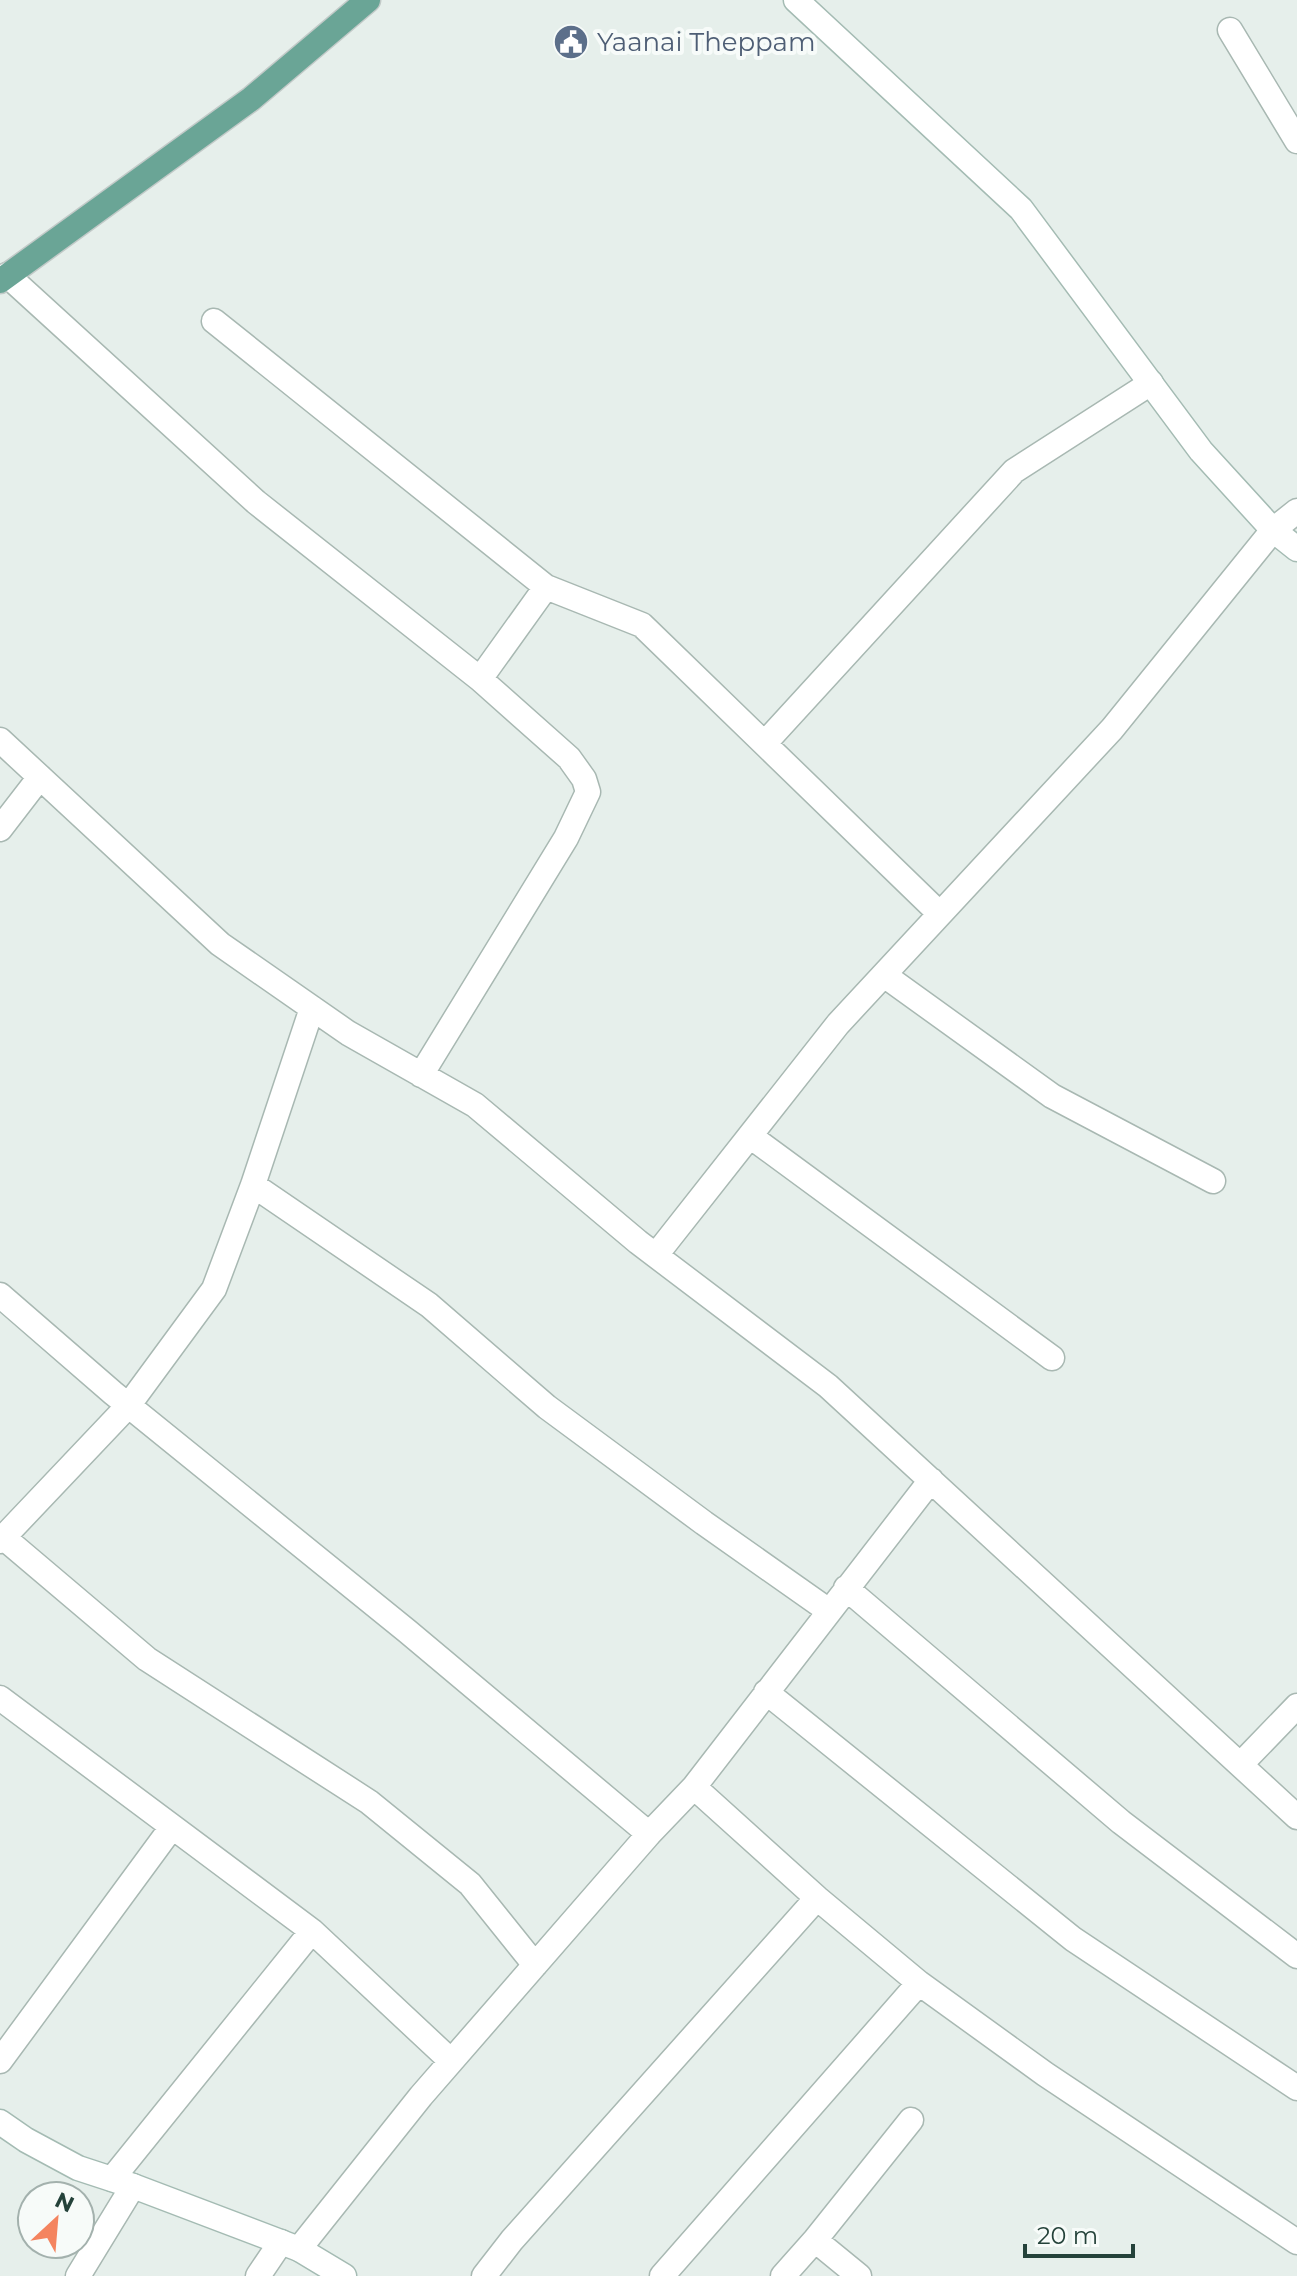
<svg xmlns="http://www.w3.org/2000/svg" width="1297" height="2276" font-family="Montserrat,sans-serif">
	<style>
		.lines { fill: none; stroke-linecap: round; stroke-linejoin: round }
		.minor-casing { stroke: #a8b8b2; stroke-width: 27 }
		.secondary-casing { stroke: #a4bbb3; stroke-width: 27 }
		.primary-casing { stroke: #c2cac8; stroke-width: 27 }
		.minor { stroke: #fff; stroke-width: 24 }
		.secondary { stroke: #fff; stroke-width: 24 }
		.primary { stroke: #6aa596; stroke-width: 24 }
		.labels { text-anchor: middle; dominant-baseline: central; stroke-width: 8; stroke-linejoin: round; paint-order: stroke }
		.service-label { font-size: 26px; fill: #4e5e75; stroke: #f7fbf9; text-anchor: start }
	</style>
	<rect width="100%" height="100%" fill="#e6efeb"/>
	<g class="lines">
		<g class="minor-casing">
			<path id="minor" d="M1230,30L1297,141
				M7,275L256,502L480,679L569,758L584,779L588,792L566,838L421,1075
				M214,321L546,587L642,625L940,914
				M480,679L546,587
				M0,740L220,944L348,1033L475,1105L638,1242L828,1386L1297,1817
				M765,743L1014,471L1151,383
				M0,829L40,777
				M884,975L1052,1096L1213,1181
				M750,1136L1052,1358
				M253,1185L429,1305L547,1407L704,1523L829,1611
				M656,1255L838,1024L1112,729L1273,530L1297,511
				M0,1295L113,1393L407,1631L649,1834
				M3,1537L147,1659L369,1802L470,1884L535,1965
				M0,1541L128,1406L214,1289L253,1185L312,1008
				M846,1588L1121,1822L1297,1956
				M766,1692L1073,1939L1297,2088
				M0,1698L312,1931L451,2061
				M1241,1764L1297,1706
				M694,1787L817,1898L919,1983L1045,2074L1297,2242
				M0,2061L172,1827
				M112,2179L312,1931
				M815,2240L859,2276
				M299,2249L421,2096L649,1834L694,1787L931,1480
				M78,2276L133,2186
				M258,2276L281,2242
				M484,2276L512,2240L817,1898
				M662,2276L919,1983
				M783,2276L815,2240L911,2120"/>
		</g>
		<g class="secondary-casing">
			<path id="secondary" d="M796,0L1021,209L1201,451L1273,530L1297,549
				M0,2122L26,2140L78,2168L133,2186L299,2249L344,2276"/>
		</g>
		<g class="primary-casing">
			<path id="primary" d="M0,281L251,99L368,0"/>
		</g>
		<use href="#minor" class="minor"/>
		<use href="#secondary" class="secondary"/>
		<use href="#primary" class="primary"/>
	</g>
	<defs>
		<g id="civic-disc" transform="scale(1.8)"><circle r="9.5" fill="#5c6f8a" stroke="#f7fbf9"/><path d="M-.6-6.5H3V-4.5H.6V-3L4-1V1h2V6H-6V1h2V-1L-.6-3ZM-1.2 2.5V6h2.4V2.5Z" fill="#fff"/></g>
	</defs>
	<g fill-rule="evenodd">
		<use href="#civic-disc" x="571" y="42"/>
	</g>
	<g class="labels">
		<g class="service-label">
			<text x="597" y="42">Yaanai Theppam</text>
		</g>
	</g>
	<g transform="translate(56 2220) rotate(26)"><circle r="38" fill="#f7fbf9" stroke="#a3b1ad" stroke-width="2"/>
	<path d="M0-6L14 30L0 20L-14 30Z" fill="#f4845f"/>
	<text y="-12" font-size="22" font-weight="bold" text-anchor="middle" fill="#24423a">N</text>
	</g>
	<path d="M1025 2244v12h108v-12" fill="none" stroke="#24423a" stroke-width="4"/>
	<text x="1037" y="2244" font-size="24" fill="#24423a" stroke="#f7fbf9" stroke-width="6" paint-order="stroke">20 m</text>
</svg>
